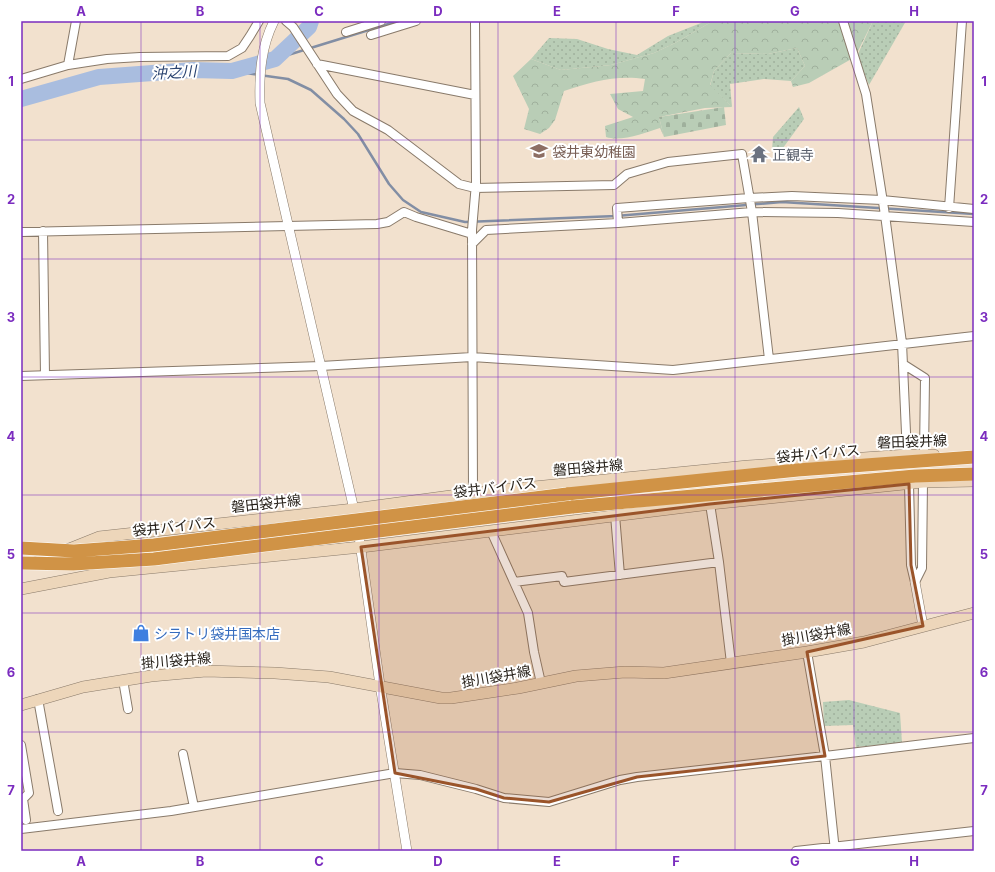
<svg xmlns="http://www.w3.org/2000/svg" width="995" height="872" font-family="Inter,'Noto Sans JP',sans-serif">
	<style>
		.grass { fill: url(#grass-dots) }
		.forest { fill: url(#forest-crowns) }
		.cemetery { fill: url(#cemetery-stones) }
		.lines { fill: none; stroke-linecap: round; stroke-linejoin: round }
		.stream { stroke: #828ea4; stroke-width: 2.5 }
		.river { stroke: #a9bddf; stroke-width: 16 }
		.minor-casing { stroke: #897a6a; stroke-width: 10 }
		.tertiary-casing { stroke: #897a6a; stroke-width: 10 }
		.secondary-casing { stroke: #897a6a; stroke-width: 12 }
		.trunk-casing { stroke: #fff; stroke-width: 14 }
		.minor { stroke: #fff; stroke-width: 8 }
		.tertiary { stroke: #fff; stroke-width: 9 }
		.secondary { stroke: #edd6ba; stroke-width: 11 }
		.trunk { stroke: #d09346; stroke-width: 13 }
		.trunk-bridge-casing { stroke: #fff; stroke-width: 14; stroke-linecap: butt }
		.trunk-bridge { stroke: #d09346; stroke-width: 13 }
		.marked { fill: #9a542a; fill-opacity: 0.2; stroke: #9a542a; stroke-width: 3; stroke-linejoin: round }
		.grid { fill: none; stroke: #7b2cbf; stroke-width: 1; stroke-opacity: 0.55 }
		.labels { text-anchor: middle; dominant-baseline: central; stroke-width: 4; stroke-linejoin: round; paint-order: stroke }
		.education-label { font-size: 14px; fill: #785e54; stroke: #fff; text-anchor: start }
		.worship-label { font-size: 14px; fill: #5b616d; stroke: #fff; text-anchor: start }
		.street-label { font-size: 14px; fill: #262019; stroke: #fff }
		.shop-label { font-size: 14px; fill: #366cbe; stroke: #fff; text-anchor: start }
		.water-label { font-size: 15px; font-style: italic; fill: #2a4370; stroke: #fff }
		.neatline { fill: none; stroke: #7b2cbf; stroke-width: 1.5 }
		.grid-label { font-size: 13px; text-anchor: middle; font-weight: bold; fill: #7b2cbf }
	</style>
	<defs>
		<pattern id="grass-dots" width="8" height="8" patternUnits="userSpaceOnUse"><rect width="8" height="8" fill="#b9cdb6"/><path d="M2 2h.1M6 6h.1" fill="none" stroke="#9fb09c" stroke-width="1.8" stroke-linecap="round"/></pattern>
		<pattern id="forest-crowns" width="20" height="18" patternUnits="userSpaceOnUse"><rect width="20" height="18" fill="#b9cdb6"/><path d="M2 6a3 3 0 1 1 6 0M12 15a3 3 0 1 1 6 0" fill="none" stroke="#9fb09c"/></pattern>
		<pattern id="cemetery-stones" width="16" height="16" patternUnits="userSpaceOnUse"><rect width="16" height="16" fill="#b9cdb6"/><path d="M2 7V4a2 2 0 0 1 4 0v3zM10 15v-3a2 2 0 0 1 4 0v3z" fill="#9fb09c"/></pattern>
	</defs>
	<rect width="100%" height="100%" fill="#f2e1ce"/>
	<path class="grass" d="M706,21H713L675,43L654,53L611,65L561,70L531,59L549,38L577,39L608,49L637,55L668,36Z
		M873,21H906L869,85L857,56Z
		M797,48L805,66L791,81L764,79L730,84L732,107L710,86L714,71L731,53L768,54Z
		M799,107L804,119L775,159L772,150L773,137Z
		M849,700L900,713L902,743L856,747L853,725L824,726L823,702Z"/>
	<path class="forest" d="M713,21H873L855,57L809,83L793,87L791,81L805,66L797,48L768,54L731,53L714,71L710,85L732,107L705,108L659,117L664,137L660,128C645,133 621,142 606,137L605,126L633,117L618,109L610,94L643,91L645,79C614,75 593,82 564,91L555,120L549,128L540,134L524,129L529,109L513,76L531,59L561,70L611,65L654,53L675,43Z"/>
	<path class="cemetery" d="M724,107L726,125L664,137L659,117Z"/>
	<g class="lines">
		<path class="stream" d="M275,59L398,21
			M232,71L288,79L311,90L344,119L358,134L389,184L403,200L421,212L465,222L616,216L782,202L974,214"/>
		<path class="river" d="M21,99L99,77L193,70L232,71L275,59L309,27L311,21"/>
		<g class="minor-casing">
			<path id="minor" d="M286,21L293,27L337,94L353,111L388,130L459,184L475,188L614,185L627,174L668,162L742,154L752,212L769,359
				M843,21L866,94L885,215L902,343L907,455
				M346,32L381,21
				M371,35L416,21
				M317,64L475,95
				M68,65L76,21
				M21,79L68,65L107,59L140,57L228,56L242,48L250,36L259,21
				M949,208L962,21
				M618,223L617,208L749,198L792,196L882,200L974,209
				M43,231L45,375
				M21,232L377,224L388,222L404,212L416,217L472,234
				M472,244L486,230L618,223L752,212L838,213L974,222
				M903,364L925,378L924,455
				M21,376L321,366L472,357L673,370L974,336
				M909,484L911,565L915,582
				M473,493L472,230L476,183L475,21
				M710,504L719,562L731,663
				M615,515L620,575
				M491,531L528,613L534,652L541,683
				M514,582L562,576L564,582L719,562
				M915,582L922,568L923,482
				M807,652L825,756L835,851
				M123,680L128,709
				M38,699L58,811
				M21,745L29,793L23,799L26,820
				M183,754L194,807
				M21,829L171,811L395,773L420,775L476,789L504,798L549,802L620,780L637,777L825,756L974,738
				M796,851L974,831"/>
		</g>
		<g class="tertiary-casing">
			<path id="tertiary" d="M274,21C261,47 259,74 260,103L355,514
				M358,529L380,685L407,851
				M915,582L923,626"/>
		</g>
		<g class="secondary-casing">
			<path id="secondary" d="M34,563L99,537L354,509L473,493L748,466L907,455H934
				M21,589L109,572L361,547L710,504L923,482L974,481
				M21,705L83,687L151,676L206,671L275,673L329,677L441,698H451L518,688L576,676L625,672L664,673L807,652L864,642L974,613"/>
		</g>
		<g class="trunk-casing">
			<path id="trunk" d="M567,494L798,470L974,457
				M572,507L915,476L974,474"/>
		</g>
		<use href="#minor" class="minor"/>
		<use href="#tertiary" class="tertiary"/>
		<use href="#secondary" class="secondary"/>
		<use href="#trunk" class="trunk"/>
		<g class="trunk-bridge-casing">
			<path id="trunk-bridge" d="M21,548L74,551L154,545L567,494
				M21,563L73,564L154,559L572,507"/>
		</g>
		<use href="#trunk-bridge" class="trunk-bridge"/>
	</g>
	<path class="marked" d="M909,484L911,565L923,626L807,652L825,756L637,777L549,802L504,798L476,789L395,773L361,547L710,504Z"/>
	<path class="grid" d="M141,21V851M260,21V851M379,21V851M498,21V851M616,21V851M735,21V851M854,21V851M21,140H974M21,259H974M21,377H974M21,495H974M21,613H974M21,732H974"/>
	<defs>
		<g id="school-bare" transform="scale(1.38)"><path d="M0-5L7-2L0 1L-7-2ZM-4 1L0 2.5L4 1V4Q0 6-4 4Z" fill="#8d6e63" stroke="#fff" stroke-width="2.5" paint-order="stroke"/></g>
		<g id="temple-bare" transform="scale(1.38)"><path d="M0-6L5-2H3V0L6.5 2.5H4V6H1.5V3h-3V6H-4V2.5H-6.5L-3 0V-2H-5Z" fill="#6b7280" stroke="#fff" stroke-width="2.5" paint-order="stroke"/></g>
		<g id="shop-bare" transform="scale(1.38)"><path d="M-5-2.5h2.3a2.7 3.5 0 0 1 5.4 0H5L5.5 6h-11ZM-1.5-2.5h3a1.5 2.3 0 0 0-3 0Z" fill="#3f7fe0" stroke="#fff" stroke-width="2.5" paint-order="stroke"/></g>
	</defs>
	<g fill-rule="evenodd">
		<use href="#school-bare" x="539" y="151"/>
		<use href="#temple-bare" x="759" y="154"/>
		<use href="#shop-bare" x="141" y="633"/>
	</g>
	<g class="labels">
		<g class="education-label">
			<text x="552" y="151">袋井東幼稚園</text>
		</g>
		<g class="worship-label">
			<text x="772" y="154">正観寺</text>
		</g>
		<g class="street-label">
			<text transform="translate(912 441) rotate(-2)">磐田袋井線</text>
			<text transform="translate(818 453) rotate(-5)">袋井バイパス</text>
			<text transform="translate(588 467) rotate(-5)">磐田袋井線</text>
			<text transform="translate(495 487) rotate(-7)">袋井バイパス</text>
			<text transform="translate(266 503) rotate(-6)">磐田袋井線</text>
			<text transform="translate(174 526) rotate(-6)">袋井バイパス</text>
			<text transform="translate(816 634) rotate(-10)">掛川袋井線</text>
			<text transform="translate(176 660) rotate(-5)">掛川袋井線</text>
			<text transform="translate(496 676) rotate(-10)">掛川袋井線</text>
		</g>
		<g class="shop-label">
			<text x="154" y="633">シラトリ袋井国本店</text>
		</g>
		<g class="water-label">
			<text transform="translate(174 72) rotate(-3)">沖之川</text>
		</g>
	</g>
	<rect width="995" height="872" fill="none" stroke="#ffffff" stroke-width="44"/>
	<rect x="22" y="22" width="951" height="828" class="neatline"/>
	<g class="grid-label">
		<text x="81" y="16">A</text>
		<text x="200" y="16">B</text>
		<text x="319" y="16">C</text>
		<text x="438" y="16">D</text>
		<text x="557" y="16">E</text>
		<text x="676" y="16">F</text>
		<text x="795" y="16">G</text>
		<text x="914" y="16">H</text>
		<text x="11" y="86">1</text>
		<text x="984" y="86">1</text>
		<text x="11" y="204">2</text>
		<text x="984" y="204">2</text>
		<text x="11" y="322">3</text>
		<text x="984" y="322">3</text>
		<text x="11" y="441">4</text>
		<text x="984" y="441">4</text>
		<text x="11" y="559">5</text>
		<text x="984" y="559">5</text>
		<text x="11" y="677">6</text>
		<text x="984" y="677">6</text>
		<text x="11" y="795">7</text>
		<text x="984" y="795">7</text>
		<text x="81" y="866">A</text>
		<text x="200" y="866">B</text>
		<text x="319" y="866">C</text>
		<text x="438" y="866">D</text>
		<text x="557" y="866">E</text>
		<text x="676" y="866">F</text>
		<text x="795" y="866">G</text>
		<text x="914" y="866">H</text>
	</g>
</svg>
